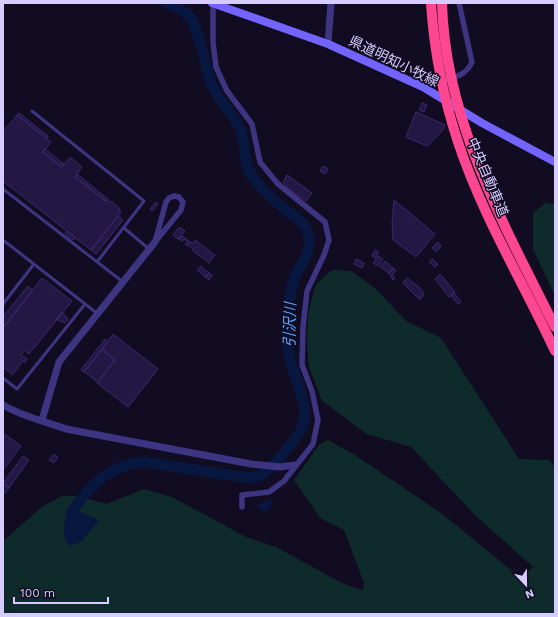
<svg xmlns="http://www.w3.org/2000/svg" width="558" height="617" font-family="'Work Sans','Noto Sans JP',sans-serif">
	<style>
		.green { fill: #0f2a2b }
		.water { fill: #07173f }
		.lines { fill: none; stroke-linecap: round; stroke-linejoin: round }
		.river { stroke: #07173f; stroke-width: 11 }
		.building { fill: #231743; stroke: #3c2870 }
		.service { stroke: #3e3582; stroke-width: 3 }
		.minor { stroke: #3e3582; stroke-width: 5.5 }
		.tertiary { stroke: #3e3582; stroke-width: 7 }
		.secondary { stroke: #7363ff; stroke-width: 8 }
		.motorway { stroke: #ff4791; stroke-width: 10 }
		.labels { text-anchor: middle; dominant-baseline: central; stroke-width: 3; stroke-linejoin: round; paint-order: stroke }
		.street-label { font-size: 14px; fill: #d6ccff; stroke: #110c21 }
		.water-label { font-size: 15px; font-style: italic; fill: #5aa5ff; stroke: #110c21 }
	</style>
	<rect width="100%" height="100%" fill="#110c21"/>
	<path class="green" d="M545,203L555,204V296L533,249V213Z
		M332,270L351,271L375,288L406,321L441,338L519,459L549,460L555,467V614H3V541L43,506L62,496H78L107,504L144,489L172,497L246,537L276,547L344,584L363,590L364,583L344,530L320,518L294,480L319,445L328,440L355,455L441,513L520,577L533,567L475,515L411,447L367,434L322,401L309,367L307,343L308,313L316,284Z"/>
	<path class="water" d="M270,499L273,502L268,511L264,512L258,508V504Z
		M67,507L99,520L82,541L71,546C59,538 66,520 67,507Z"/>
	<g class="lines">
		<path class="river" d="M73,510C92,483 110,465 144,462L250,478C254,477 258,477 261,475C271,470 298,437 302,427C312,405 289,371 288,348C286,329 288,308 291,290C293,270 315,255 308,234C305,222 295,218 286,210C275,201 253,182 248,168C244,158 245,149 243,138C238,117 219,103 211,83C205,66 200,31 190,17C184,10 175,6 167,3"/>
	</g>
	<path class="building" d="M422,103L427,105L424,112L419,110Z
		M416,112L445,125L443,130L427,146L406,137Z
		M19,113L48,136L47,139L17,115Z
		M17,115L51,142L43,152L62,167L70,157L82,167L75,177L109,203L111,201L120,209L119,211L121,212L91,250L3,181V132Z
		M45,149L64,164L62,167L43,152Z
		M323,166L328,169L325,174L320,171Z
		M77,174L109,200L107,202L75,177Z
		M287,175L312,193L306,201L289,189L283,182Z
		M394,200L435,234L416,257L393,240L392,223Z
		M156,202L158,204L152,211L150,209Z
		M118,216L123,220L96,254L91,250Z
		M179,227L185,231L178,239L173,235Z
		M67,231L75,238L73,240L65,234Z
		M182,236L193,244L195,240L215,255L209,263L193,251L194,249L185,244L189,243L184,239L182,241L179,239Z
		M438,242L441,246L436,252L432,248Z
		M375,250L379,252L375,258L372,256Z
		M378,256L383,259L378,266L373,263Z
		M356,259L364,263L362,268L354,264Z
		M432,259L438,264L435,267L429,262Z
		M385,261L393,268L389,273L380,267Z
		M201,266L209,273L206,277L197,270Z
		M393,268L396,270L392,276L395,278L393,280L389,273Z
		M209,273L212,275L209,280L204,276L206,277Z
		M440,274L455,292L449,297L435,279Z
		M42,278L72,301L29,354L25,350L21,355L27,359L25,363L23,361L12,375L3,367V328Z
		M407,278L419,287L424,294L420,300L403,283Z
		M28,286L33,290L3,328V317Z
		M454,293L461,302L458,304L451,296Z
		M62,312L68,319L65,323L56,319Z
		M113,334L158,369L128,407L97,383L115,360L102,349Z
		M105,339L108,342L84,372L81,370Z
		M102,349L115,360L98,382L84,372Z
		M3,433L21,446L3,470Z
		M54,454L58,457L54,463L49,460Z
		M23,456L29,460L9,488L3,483Z
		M3,483L9,488L4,494L3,493Z"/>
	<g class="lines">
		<path class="service" d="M32,111L144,201L97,262
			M3,189L123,282
			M124,228L149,249
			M3,240L98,314
			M3,304L34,264
			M3,378L17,389L85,304"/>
		<path class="minor" d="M213,3V42L216,67L227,91L252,124L260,162L278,184L325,222L329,240L324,255L307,291L303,327L302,365L312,391L318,420L313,444L284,481L269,492L242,495V507
			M423,87C440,76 463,83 472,62L459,3
			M174,196L179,197L183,202L181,210L155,242L166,202L169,198Z"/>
		<path class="tertiary" d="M328,44L331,3
			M3,405C23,417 44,421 66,429L251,464L280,467L295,465
			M42,420L59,362L155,242"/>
		<path class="secondary" d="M212,3L328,44L423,87L482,123L555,162"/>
		<path class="motorway" d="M431,3C434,50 443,97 458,142C482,215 523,282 555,351
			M442,3C445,120 504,225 555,327"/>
	</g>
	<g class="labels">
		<g class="street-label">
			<text transform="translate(394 61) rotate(26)">県道明知小牧線</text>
			<text transform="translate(488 177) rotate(67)">中央自動車道</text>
		</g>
		<g class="water-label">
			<text transform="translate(290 325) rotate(-89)">引沢川</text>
		</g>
	</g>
	<rect width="558" height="617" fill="none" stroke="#d6ccff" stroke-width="8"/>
	<g transform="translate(526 585) rotate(158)" stroke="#110c21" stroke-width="3" paint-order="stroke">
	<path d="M0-3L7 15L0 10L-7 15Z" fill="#d6ccff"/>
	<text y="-6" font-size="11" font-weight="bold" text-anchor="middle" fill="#d6ccff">N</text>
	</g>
	<path d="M14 597v6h94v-6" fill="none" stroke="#d6ccff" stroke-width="2"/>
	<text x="20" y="597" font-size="12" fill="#d6ccff" stroke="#110c21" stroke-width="3" paint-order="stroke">100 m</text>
</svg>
